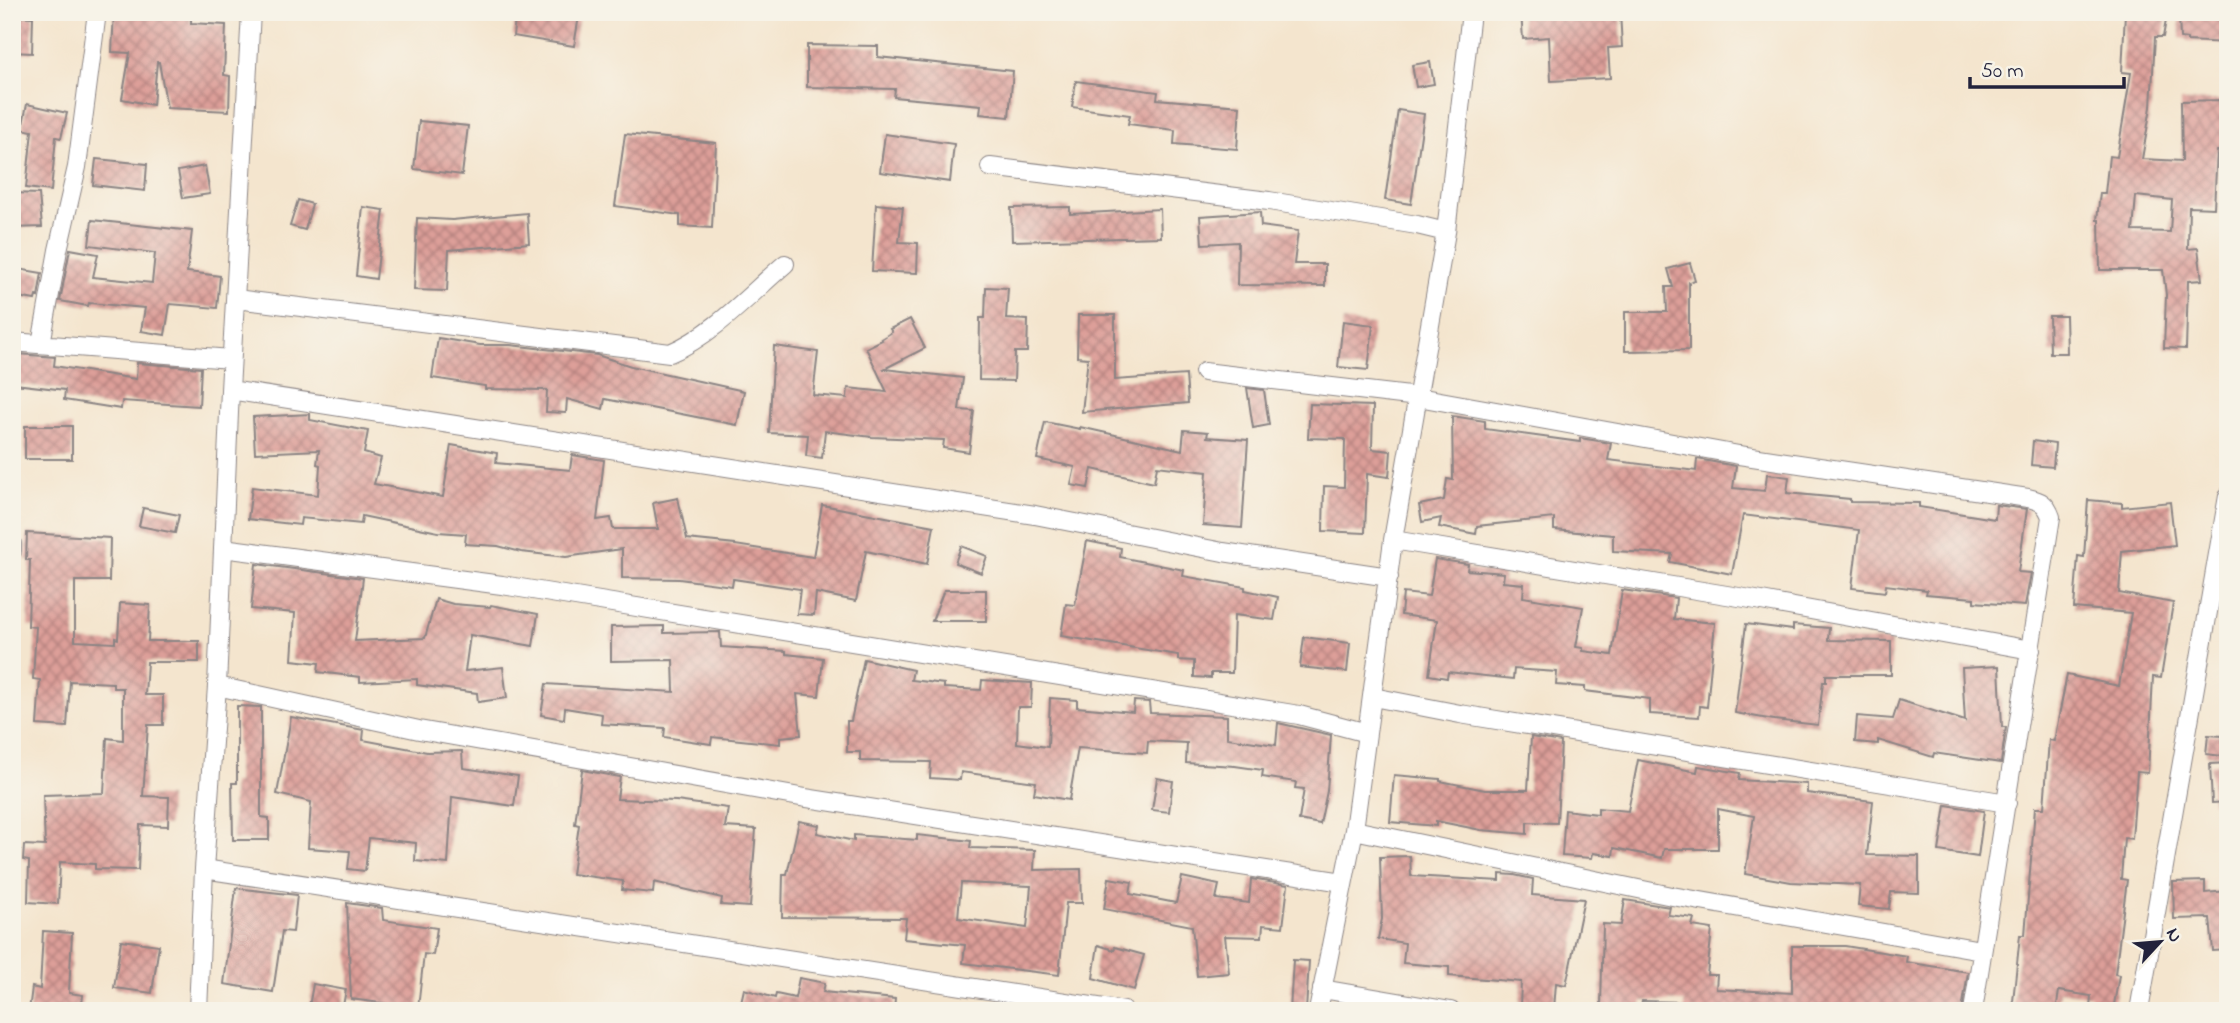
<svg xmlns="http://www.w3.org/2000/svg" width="2240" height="1023" font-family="'Indie Flower',sans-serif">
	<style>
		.building { fill: url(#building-cross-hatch); fill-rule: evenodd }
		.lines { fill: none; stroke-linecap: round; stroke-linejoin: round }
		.minor-casing { stroke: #8b8484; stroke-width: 20 }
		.minor { stroke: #fff; stroke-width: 18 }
	</style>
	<defs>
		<pattern id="building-cross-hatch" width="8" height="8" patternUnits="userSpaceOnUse" patternTransform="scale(1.75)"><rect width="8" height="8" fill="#dd9f99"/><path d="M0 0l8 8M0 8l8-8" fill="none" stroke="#b3817e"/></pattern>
	</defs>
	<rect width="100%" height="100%" fill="#f7f3e8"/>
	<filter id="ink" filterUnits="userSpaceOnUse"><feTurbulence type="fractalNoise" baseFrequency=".0143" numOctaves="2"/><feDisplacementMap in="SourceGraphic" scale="14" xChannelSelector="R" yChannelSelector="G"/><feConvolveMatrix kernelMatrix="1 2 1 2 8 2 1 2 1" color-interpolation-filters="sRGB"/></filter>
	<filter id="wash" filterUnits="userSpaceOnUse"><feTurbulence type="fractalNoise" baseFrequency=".00686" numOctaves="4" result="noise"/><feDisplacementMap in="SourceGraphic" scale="28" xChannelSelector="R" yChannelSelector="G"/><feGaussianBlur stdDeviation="1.57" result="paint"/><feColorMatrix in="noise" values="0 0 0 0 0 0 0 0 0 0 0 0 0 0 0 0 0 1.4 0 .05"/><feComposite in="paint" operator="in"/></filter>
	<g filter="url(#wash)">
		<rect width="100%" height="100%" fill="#f4e5ce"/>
		<g id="blocks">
			<path class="building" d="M114,12H191V23L226,25L224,75L230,76L229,111L167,108L159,62H157L153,105L122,99L130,53L112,52Z
				M516,12H551L579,16L574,46L513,36Z
				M1521,12H1570L1571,15L1620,12L1622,47L1608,48L1610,78L1551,81L1549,37L1523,39Z
				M2125,13L2167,15L2163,37H2155L2151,107L2142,159L2182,161L2181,101L2223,100L2224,151H2217L2214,208L2189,207L2188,249L2198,248L2202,280L2188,281L2186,349L2164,348L2166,295L2163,270H2100L2099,220H2097L2100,193H2105L2109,156L2117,157L2131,73L2122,72ZM2136,196L2172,200L2170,232L2133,231Z
				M12,16L33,17L32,53L12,52Z
				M2179,16L2228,20V43L2187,41V39L2180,38Z
				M807,45L878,46V57L1013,71L1009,117L980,114L981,105L894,97L895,89L807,87Z
				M1430,62L1434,84L1416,87L1412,65Z
				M1076,81L1158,92L1157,99L1240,106L1237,149L1174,144L1175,130L1128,124L1130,115L1072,107Z
				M27,104L67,113L61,138L56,137L51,191L26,188L32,131L22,129Z
				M1398,110L1424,114L1411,204L1385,200Z
				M419,121L468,126L462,175L414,169Z
				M625,134L716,143L712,228L680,226V215L615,206Z
				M885,134L954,144L950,182L880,172Z
				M96,159L147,164L145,191L93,185Z
				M205,166L210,194L183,198L178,171Z
				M12,193L39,194L42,227L12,228Z
				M298,200L312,204L305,230L290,226Z
				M876,204L903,207L899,242L918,243L917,273L872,271Z
				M363,207L384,210L376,279L356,276Z
				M1070,207V214L1160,209L1161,237L1012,241L1011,208Z
				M1260,212L1261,226L1298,231L1294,264H1325V286L1237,285L1238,242L1202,244L1200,216Z
				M527,213L529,243L449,250L447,291L414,290L417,218L452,220Z
				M92,220L192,231L187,272L220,276L217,308L170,304L165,335L141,331L145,308L89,303L88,306L60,301L70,249L98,254L93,277L152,283L155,253L89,245Z
				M1690,263L1695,280L1689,282V350L1625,351V312H1667L1666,287H1673L1668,269Z
				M12,268L42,273L38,297L36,296L35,300L12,296Z
				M986,287L1008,288L1006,319L1028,320L1027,352H1015L1014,381L979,380L980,318H985Z
				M1078,315H1115V380L1186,375L1188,403L1082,412L1088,358L1077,357Z
				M2049,316H2066L2067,353H2050Z
				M910,319L925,348L884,369L963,378L959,410L974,411L969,452L943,448L944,440L872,437L825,431L822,458L806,456L808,435L769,433L774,346L818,352L813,395L847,398L848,388L887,392L866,348L882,340L881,339L892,332L890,329Z
				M1343,321L1373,325L1368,370L1338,367Z
				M438,338L480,345H510L597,355L631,366L744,391L737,425L605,399L603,409L567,399L566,413L546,412L547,390L485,389V386L432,378Z
				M18,354L55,357L54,366L136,379L137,363L201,368L199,406L122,401L121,409L64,400L65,390L15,384Z
				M1247,388L1264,390L1269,425L1253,428Z
				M1310,404L1373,406L1372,449L1391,451L1389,477L1367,474L1365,533L1323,531L1324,486L1344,487L1345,439L1308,438Z
				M310,414V420L368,431L364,453L381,458L374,484L443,497L451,445L497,453L496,463L570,470L572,455L604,460L597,520L611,518L613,529H658L653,503L678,498L687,539L735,544V545L813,557L822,505L934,526L927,564L866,551L856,601L816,593L814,615L797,614L800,589L733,579L732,586L679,579L622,578V549L566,557L521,552L498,546L465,544L466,534L438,532L362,516L361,524L301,518L300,525L248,519L252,487L318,495L320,465L317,464L319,450L255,453L253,417Z
				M1452,416L1485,421V429L1580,442V438L1611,443L1608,460L1696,471L1697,459L1736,466L1733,488L1765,491L1767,474L1789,477L1787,493L1850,499V502L1919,503V507L1995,519L1996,505L2027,509L2018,572L2031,573L2025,606L1974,602V598L1926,594L1927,590L1886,585L1885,592L1852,588L1859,530L1743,515L1732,574L1670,562L1672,554L1613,551V535L1554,530V518L1477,526L1476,534L1439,527L1441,518L1422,522L1419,505L1444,500L1447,479L1453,480Z
				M1045,422L1080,429V427L1182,450L1184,430L1208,432L1207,437L1248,440L1242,528L1203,525L1207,472L1157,466L1154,483L1092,469L1088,488L1071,485L1075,467L1037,459Z
				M25,426H72V459H25Z
				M2033,441L2055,444L2053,467L2031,465Z
				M2088,500L2122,503V507L2170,502L2175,545L2122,551L2119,593L2173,603L2161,678L2153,677L2148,773L2137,772L2132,839L2124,838L2121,879L2127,880L2115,974L2119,975L2113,1011L2090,1008L2091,996L2059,991L2056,1011H2012L2020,935H2025L2035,808H2044L2049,740L2054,741L2067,675L2119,686L2131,613L2074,608L2078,556L2084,557Z
				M143,508L179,515L175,533L139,526Z
				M27,533L110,538L109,581H75V641L115,643V638L118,639L120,603L150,605L148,641H199V662H147L145,695H163V725H148L143,796L169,797L168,826L140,825L138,870L95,869V864L60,862L58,904L28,902L29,861L23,860L24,845L45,846L43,795L104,793L107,738L123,740V688H113V683L70,681L67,727L37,725L40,680L33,679L36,627L28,626L30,560H26Z
				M1087,541L1121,548L1120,557L1184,570L1183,576L1245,587V590L1278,597L1274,620L1234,615L1232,673H1211V678L1194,677V661L1178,660V655L1061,636L1066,604L1075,605Z
				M961,546L987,556L981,573L955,563Z
				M1435,559L1468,564L1467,570L1504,573L1503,582L1524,584L1523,597L1583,607L1576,647L1583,648V651L1612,655L1622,590L1676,598L1674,619L1715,623L1707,707L1700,706L1699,717L1650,714V699L1585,691V687L1556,685L1557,672L1514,669L1513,679L1448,672L1447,678L1429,675L1437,620L1401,615L1403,593L1429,596Z
				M256,564L363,578L355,641L425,638L436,599L453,604L490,607L491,605L538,614L533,646L470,635L465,671L503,667L507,698L478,702L477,693L417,685V679L360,682V677L318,672L319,663L292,660L295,613L251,609Z
				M944,590H986V621H932Z
				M1746,624L1793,630V625L1829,628L1828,640L1891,641V675H1826V682H1823L1818,725L1774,720L1735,713Z
				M664,626V633L720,632L721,647L786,651V654L823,658L819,696L797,694L801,735L780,737V744L712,737L711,744L664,737L665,728L601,724L602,714L565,708L564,719L541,715L546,684L674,692L673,660L611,661V627Z
				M1304,637L1350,643L1347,672L1300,667Z
				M864,659L913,670L911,680L944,684V688L981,690L982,680L1032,683L1031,707H1018L1017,743L1048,747L1050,698L1077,700V707L1133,712L1134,701L1149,702L1150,713L1227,716V738L1276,745L1278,723L1331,735L1327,791L1320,824L1299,820L1304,789L1295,788L1296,782L1262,777L1263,770L1235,766L1186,763L1187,743L1148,741L1147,753L1078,748L1069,800L1034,794L1036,782L961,772L960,780L930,778L931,762L860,761V752H847V721H851Z
				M1999,666L2002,727H2006L2001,763L1934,753L1933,757L1878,740V744L1855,742L1857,716L1893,719L1899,700L1965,721L1962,668Z
				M237,706L261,707V817L269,818V840H233L232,783H237Z
				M291,717L364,730L363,740L427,752L462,751L463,768L518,776L514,806L452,797L448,864L415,861L416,843L369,838L365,871L348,869L350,851L308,848L311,802L277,794Z
				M2208,735L2223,736L2222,756L2206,754Z
				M1531,737L1561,742L1557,823L1527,822V834L1481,830L1436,821V826L1390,822L1394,775L1440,779V781L1485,790H1528Z
				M1638,760L1697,772L1698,766L1740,773L1739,780L1807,784V793L1873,801L1867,855L1919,856V893L1891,892L1889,909L1858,906L1860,885L1791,882L1745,874L1754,816L1718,809V849H1664L1662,858L1614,848L1613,856L1593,853L1592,858L1562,856L1565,810L1598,814V808L1628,811Z
				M2228,763V802L2212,803L2210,764Z
				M582,770L620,777L617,799L676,801L728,808L725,827L756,829L750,907L721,905L722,898L654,882L653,893L622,890L623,881L572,874L579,825L575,824Z
				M1157,778L1173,781L1169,812L1152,810Z
				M1946,805L1984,811L1978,857L1939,851Z
				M799,821L819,825L817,833L854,841V835L917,840V835L971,841L970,848L1035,850L1034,870L1081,869L1082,903H1066L1059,975L963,963L965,945L904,939L906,918L782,917L783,874H787ZM961,883L1031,886L1027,928L958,918Z
				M1410,856L1411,876L1500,881V874L1514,875L1533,879L1532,895L1584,899L1566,985L1556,983L1554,1009L1520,1007L1521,982L1449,976V967L1403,963L1405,943L1378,939L1382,919L1380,857Z
				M1182,877L1219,885L1216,899L1249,903L1251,879L1288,885L1283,927L1263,925L1262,937L1225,936L1229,973L1197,976L1192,926L1104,909L1109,878L1132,882L1130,894L1176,903Z
				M2205,881V893L2228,891V950L2213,951L2210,918L2174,919L2173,882Z
				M236,888L297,895L293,932L282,931L273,992L224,984Z
				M1625,900L1670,907L1668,915L1694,918L1692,926L1712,929L1707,975H1717L1716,989L1792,993V946H1845L1907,956L1906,962L1968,972L1962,1011H1684V1002L1642,1001L1641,1008L1601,1007L1603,924L1621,925Z
				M347,903L382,908L383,920L437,928L433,955L424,954L418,1008L351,999Z
				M43,931L72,933L69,993L83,995L81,1011H29L32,987L40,989Z
				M121,940L159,945L152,993L114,988Z
				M1098,945L1114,950L1115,947L1144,955L1134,990L1093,978Z
				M1293,960L1309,961L1306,1011H1290Z
				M799,978L825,983L823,992L895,999L894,1011H739L744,989L775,998L776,994L795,998Z
				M313,984L346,990L342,1011L309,1007Z"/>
		</g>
	</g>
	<g filter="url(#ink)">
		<use href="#blocks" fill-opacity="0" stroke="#8b8484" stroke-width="2"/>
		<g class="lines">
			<g class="minor-casing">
				<path id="minor" d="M990,167L1269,201L1417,225L1446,232
					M236,299L670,353C712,336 750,294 785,264
					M12,342L231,359
					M41,344L58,250L77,167L97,12
					M1204,372L1418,397L1739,455L2028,498C2041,501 2046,503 2051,517L1973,1011
					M230,390L1035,515L1223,552L1389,577
					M1393,540L1745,598L2031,650
					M223,548L502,585L1299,715L1367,733
					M12,551V543
					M217,686L419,730L806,798L1343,882
					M1373,697L1460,714L2007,803
					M1354,830L1672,896L1981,950
					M204,869L1124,1011
					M1322,989L1451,1011
					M198,1011L204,869L217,686L230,390L251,12
					M1318,1011L1354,830L1393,540L1446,232L1471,12
					M2139,1011L2228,496"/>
			</g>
			<use href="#minor" class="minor"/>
		</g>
	</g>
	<rect width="2240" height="1023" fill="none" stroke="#f7f3e8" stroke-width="42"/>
	<g transform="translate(2160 942) rotate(64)" stroke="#f7f3e8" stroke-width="5" paint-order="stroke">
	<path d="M0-5L12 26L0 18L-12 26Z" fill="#22223b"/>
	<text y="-10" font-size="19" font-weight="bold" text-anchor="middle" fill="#22223b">N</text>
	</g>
	<path d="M1970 77v10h154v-10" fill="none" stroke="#22223b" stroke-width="3.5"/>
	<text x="1981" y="77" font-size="21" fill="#22223b" stroke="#f7f3e8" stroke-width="5" paint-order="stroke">50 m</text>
</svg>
